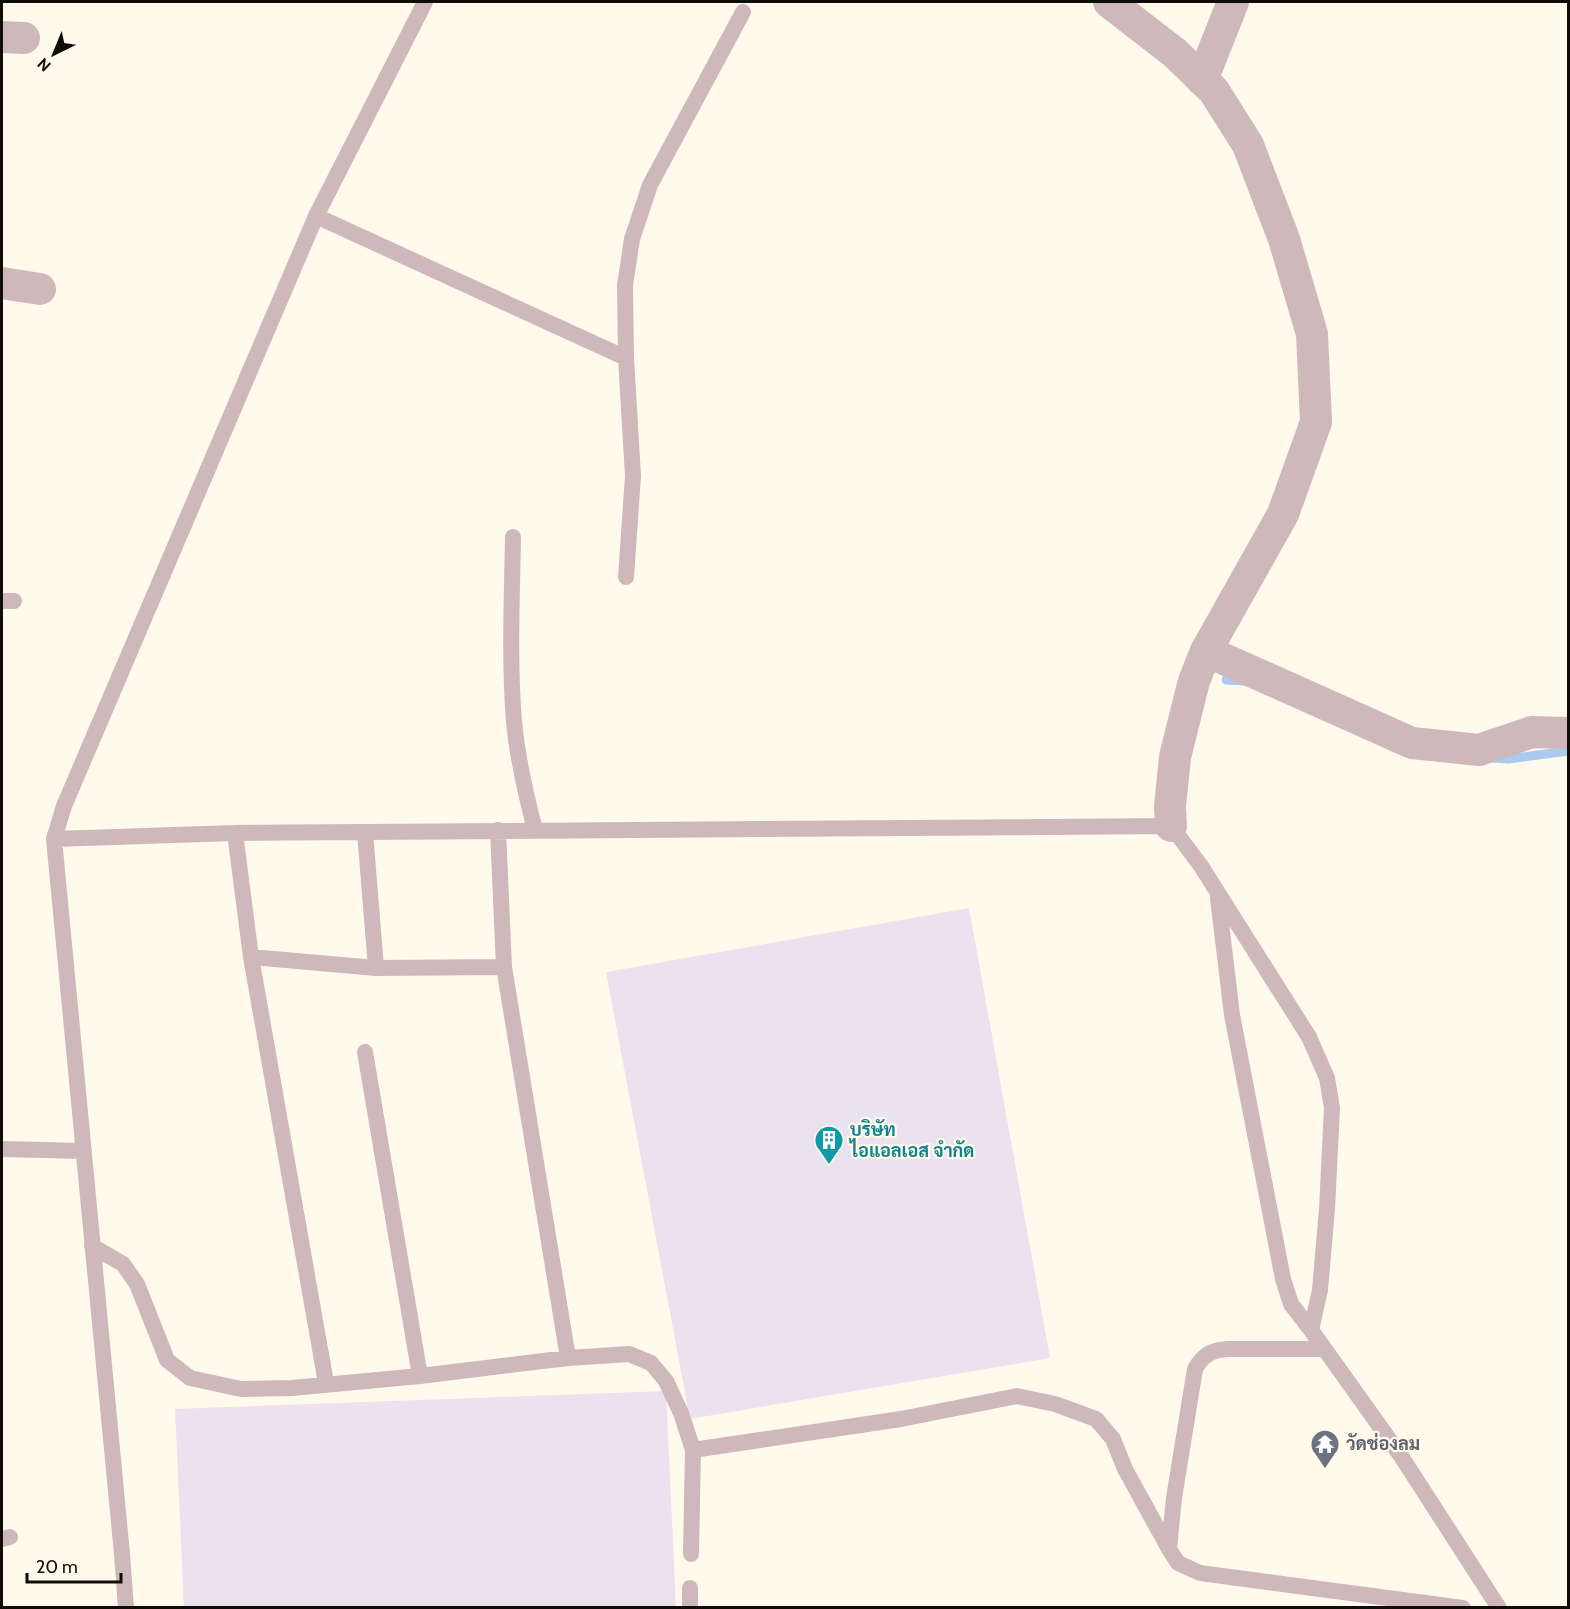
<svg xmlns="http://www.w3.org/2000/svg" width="1570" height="1609" font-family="Cabin,Sarabun,sans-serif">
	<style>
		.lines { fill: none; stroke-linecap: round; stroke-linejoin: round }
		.stream { stroke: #aacbee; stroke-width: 9 }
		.building { fill: #eae2ee }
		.lane { stroke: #cfb8bb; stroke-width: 16 }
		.street { stroke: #cfb8bb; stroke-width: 32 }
		.labels { text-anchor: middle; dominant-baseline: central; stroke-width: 4.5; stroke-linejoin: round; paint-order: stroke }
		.culture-label { font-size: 18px; font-weight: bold; fill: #0d838f; stroke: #fffaec; text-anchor: start }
		.worship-label { font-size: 18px; font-weight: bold; fill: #5b616d; stroke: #fffaec; text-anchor: start }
	</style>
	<rect width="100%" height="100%" fill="#fffaec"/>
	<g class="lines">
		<path class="stream" d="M1226,680L1244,681
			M1491,758L1508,759L1568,751"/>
	</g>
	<path class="building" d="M969,908L1050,1358L690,1419L606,972Z
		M666,1391L676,1608H184L175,1409Z"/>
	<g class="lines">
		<path class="lane" d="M316,216L626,358
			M513,537C512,598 509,661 514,721C517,758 526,795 535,830
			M626,577L633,476L626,358L625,285L632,239L650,185L743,12
			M2,601H14
			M498,830L504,967L568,1358
			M365,832L376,968
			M235,833L251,957L326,1383
			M54,839L235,833L1171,826L1201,866L1309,1037L1327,1078L1332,1108L1327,1209L1320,1290L1311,1330L1401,1456L1499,1608
			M1218,898L1232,1015L1283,1279L1291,1304L1311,1330
			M251,957L376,968L504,967
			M365,1052L420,1376
			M2,1149L84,1151
			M92,1246L123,1264L137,1284L167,1360L190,1378L241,1389L292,1388L420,1376L568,1358L629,1354L651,1363L666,1381L681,1413L693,1450L691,1554
			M1324,1349H1228C1211,1350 1203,1355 1195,1369L1174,1498L1169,1549L1178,1563L1200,1573L1463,1608
			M693,1450L901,1419L1017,1396L1055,1404L1096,1419L1113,1439L1125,1469L1169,1549
			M2,1539L10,1537
			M690,1588V1608
			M126,1608L122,1554L54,839L64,806L316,216L425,2"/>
		<path class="street" d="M1109,2L1175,53L1214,91L1248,145L1284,239L1312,334L1316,422L1283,514L1206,651L1194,681L1175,757L1170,806L1171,826
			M2,37L24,38
			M1202,80L1233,2
			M2,283L40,289
			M1206,651L1412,743L1479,750L1532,732L1568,733"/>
	</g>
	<defs>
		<g id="building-pin" transform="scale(1.5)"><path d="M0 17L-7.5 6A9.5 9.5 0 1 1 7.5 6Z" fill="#0f9aa8" stroke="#fffaec"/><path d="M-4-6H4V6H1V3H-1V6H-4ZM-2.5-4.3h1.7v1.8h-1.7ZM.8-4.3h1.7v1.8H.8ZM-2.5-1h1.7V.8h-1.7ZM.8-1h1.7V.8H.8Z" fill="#fff"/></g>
		<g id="temple-pin" transform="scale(1.5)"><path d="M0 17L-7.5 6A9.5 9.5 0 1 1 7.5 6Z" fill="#6b7280" stroke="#fffaec"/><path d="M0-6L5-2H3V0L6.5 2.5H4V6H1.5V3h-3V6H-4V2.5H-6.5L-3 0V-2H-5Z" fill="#fff"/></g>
	</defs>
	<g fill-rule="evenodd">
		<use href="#building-pin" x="829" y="1140"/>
		<use href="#temple-pin" x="1325" y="1444"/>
	</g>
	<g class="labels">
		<g class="culture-label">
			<text x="850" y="1130">บริษัท<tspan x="850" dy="21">ไอแอลเอส จำกัด</tspan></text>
		</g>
		<g class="worship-label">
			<text x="1346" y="1444">วัดช่องลม</text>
		</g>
	</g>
	<rect width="1570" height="1609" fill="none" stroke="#0e0d08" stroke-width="6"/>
	<g transform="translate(54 54) rotate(223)" stroke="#fffaec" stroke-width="4.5" paint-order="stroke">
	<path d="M0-4.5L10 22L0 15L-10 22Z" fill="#0e0d08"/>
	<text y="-9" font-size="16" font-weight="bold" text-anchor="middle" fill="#0e0d08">N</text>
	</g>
	<path d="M27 1573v9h94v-9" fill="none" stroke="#0e0d08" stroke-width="3"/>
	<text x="36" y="1573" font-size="18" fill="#0e0d08" stroke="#fffaec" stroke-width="4.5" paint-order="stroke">20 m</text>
</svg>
